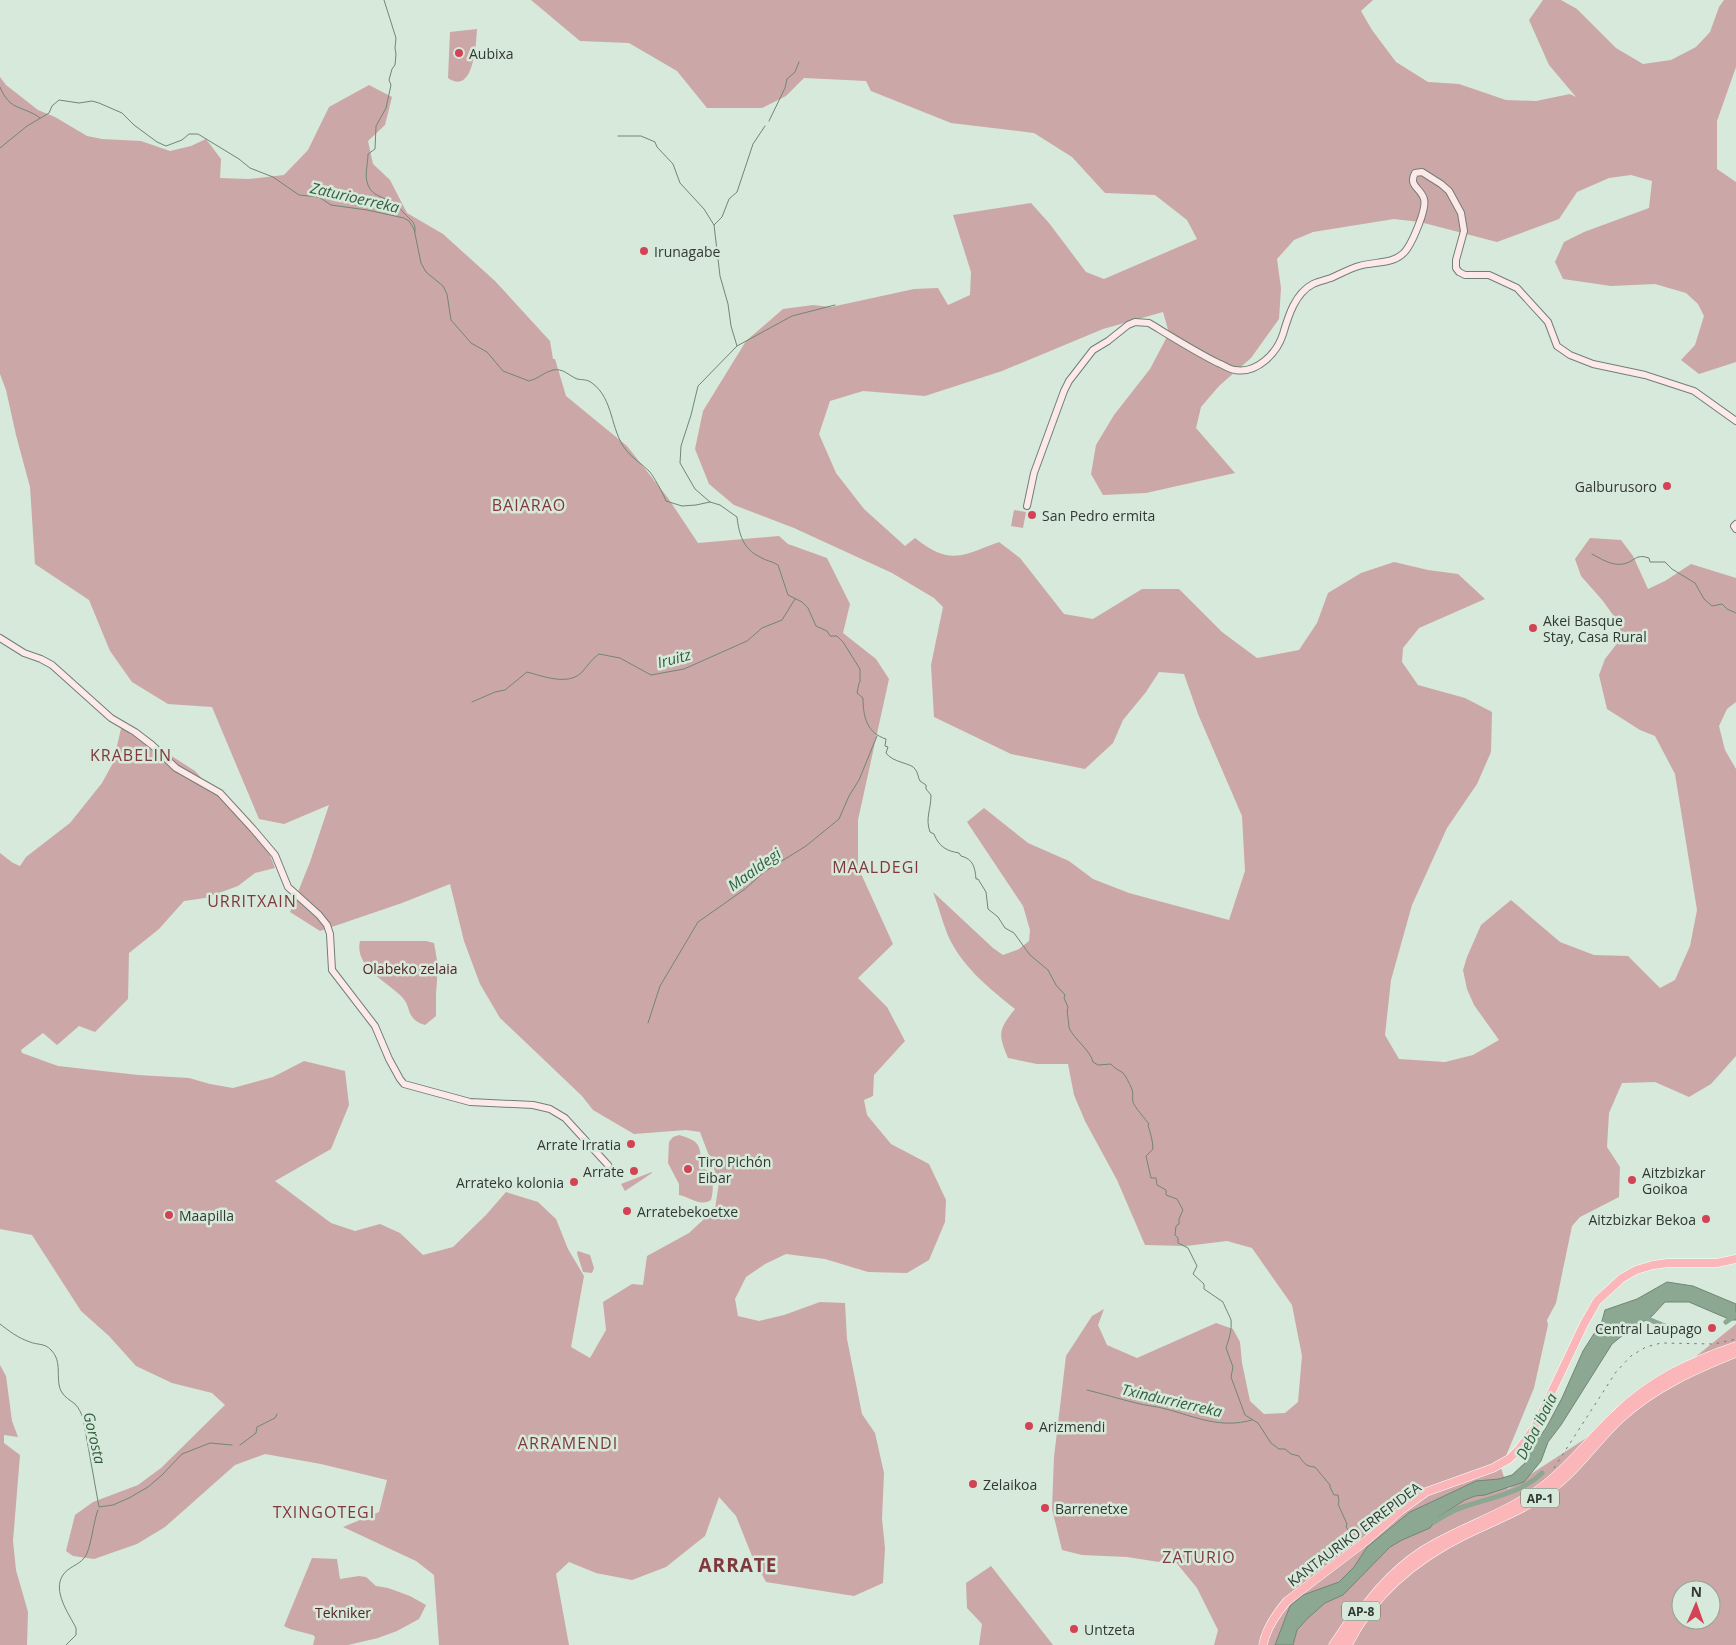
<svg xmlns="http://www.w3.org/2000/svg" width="1736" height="1645" font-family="'Open Sans',sans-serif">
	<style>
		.green { fill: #cca7a7; fill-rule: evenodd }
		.water { fill: #8ca792; stroke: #718676 }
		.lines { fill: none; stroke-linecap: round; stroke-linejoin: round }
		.stream { stroke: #718676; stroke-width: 1 }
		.canal { stroke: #8ca792; stroke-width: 5 }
		.secondary-casing { stroke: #708073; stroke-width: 8 }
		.highway-casing { stroke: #fff; stroke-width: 9 }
		.secondary { stroke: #fee9ea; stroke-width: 6 }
		.highway { stroke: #fab6b8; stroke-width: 8 }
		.rail { stroke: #727e75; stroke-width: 1; stroke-dasharray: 2.5 5; stroke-linecap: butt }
		.poi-dot { fill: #d34355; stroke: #d6e9da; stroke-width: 2 }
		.labels { text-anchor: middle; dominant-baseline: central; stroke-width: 5; stroke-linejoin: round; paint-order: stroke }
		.shield { fill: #d6e9da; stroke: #636e65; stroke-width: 1 }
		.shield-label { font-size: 12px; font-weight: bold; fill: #323933 }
		.poi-label { font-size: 14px; fill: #323933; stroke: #d6e9da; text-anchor: start }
		.park-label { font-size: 14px; fill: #562528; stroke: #d6e9da }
		.street-label { font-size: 14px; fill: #323933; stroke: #d6e9da }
		.water-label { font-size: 15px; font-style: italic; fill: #315d3d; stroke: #d6e9da }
		.quarter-label { font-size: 16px; letter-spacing: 1px; fill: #80383d; stroke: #d6e9da }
		.district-label { font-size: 19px; font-weight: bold; letter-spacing: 1px; fill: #80383d; stroke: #d6e9da }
	</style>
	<rect width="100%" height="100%" fill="#d6e9da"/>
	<path class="green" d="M531,0H1373L1361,11L1372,30L1396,62L1428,82L1459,84L1506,100L1536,101L1570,94L1576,97L1549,65L1529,20L1543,0H1561L1577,9L1616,48L1643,64L1671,60L1696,47L1710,32L1719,7L1724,0H1736V67L1717,121V169L1736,182V362L1699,374L1681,360L1695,345L1704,316L1698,304L1686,293L1655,284L1611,286L1563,279L1555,262L1564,242L1584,232L1649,208L1652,181L1631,175L1609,178L1577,192L1559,219L1497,242L1420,222L1394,219L1313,232L1294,240L1277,259L1281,288L1279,319L1251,358L1219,386L1201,407L1196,428L1235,473L1146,493L1103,495L1091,474L1096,445L1114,415L1150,369L1169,333L1163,312L1103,329L1002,371L925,396L863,391L830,401L819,434L836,473L864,509L905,546L915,538C950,566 961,556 999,542L1020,558L1064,614L1093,619L1142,589H1179L1222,632L1257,658L1299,650L1317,623L1328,593L1361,573L1394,562L1428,570L1458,574L1485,599L1419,628L1403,648L1402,662L1418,685L1465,698L1492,712L1491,752L1477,784L1447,828L1412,905L1391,980L1385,1035L1399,1059L1445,1062L1473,1055L1499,1040L1474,1005L1467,989L1463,970L1467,957L1481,925L1511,900L1560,942L1594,955L1628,956L1660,988L1675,980L1690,946L1697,910L1675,774L1655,736L1640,730L1607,709L1599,675L1605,659L1622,637L1618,622L1603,601L1581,576L1575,559L1590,538L1621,540L1633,556L1648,589L1665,581L1691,564L1736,578V702L1727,709L1719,726L1725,750L1736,769V1056L1711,1084L1689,1097L1655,1082L1622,1083L1609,1113L1607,1147L1620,1167L1619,1197L1580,1217L1572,1226L1556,1303L1547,1320L1548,1325L1534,1388L1501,1468L1508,1489L1591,1435L1694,1358L1736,1324V1645H1214L1218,1630L1197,1588L1174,1560L1172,1552L1159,1562L1127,1557L1082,1555L1062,1550L1052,1509L1054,1457L1066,1356L1092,1316L1104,1309L1098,1325L1107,1345L1137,1358L1216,1323L1233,1329L1240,1342L1242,1363L1250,1401L1264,1414L1285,1413L1298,1402L1302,1356L1292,1305L1252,1248L1227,1241L1186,1246L1145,1245L1117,1180L1085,1121L1074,1095L1068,1064H1037L1008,1058C998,1034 998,1030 1015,1009C990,989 965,969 950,940C943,925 939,907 933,892L993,948L1003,955L1019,949L1029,941L1030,930L1023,906L967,822L984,808L1028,843L1069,861L1093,879L1129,893L1229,920L1245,871L1242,816L1198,714L1184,674L1159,672L1146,692L1123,720L1113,743L1085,769L1011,754L934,717L931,665L943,607L934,598L892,573L794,528L734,505L709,484L695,449L703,411L746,341L783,309L813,305L831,307L914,289L938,288L948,305L970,295L971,272L953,215L1031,203L1049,223L1086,272L1104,279L1197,239L1187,220L1155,195L1105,193L1072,157L1034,133L951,123L871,91L866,81L804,78L786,96L762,108H707L677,71L629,43L580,41ZM1681,1590H1711V1620H1681Z
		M477,29C476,43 474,96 448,78L450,32Z
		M0,77L6,85L38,110L55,117L87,136L102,139L141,141L170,151L191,146L206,139L221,159L220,178L249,179L284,175L308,150L329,107L369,85L392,97L385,125L368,141L373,164L390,180L407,213L443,234L495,281L550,341L553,359H555L566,396L627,446L668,498L698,543L779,536L788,544L827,558L850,604L843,633L876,659L889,679L858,820V867L893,944L858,978L887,1007L905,1041L874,1075L873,1096L864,1100L867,1115L891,1144L929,1164L946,1200L945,1222L929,1260L907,1273L868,1272L825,1259L786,1254L765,1264L746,1277L735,1299L738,1316L759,1321L784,1315L820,1302L845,1303L847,1339L862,1414L875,1433L884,1473L882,1519L885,1548L883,1583L854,1596L766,1582L752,1556L736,1516L719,1497L705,1536L666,1567L632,1580L596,1573L569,1562L556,1574L569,1645H439L434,1575L416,1561L343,1527L379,1512L387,1480L321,1464L265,1454L235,1465L165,1527L137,1544L94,1559L73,1556L66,1551L75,1515L93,1502L138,1485L161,1468L225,1405L212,1393L172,1383L136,1366L109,1336L81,1311L32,1235L0,1229V853L13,863L20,866L26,857L70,823L102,783L113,763L123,720L131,735L134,732L195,771L268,850L275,868L255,873L238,886L205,898L184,901L159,929L129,953L128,999L95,1032L79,1026L57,1045L43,1033L21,1050L22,1053L58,1066L138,1075L189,1078L210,1084L233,1088L273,1077L304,1061L345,1071L349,1105L331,1149L275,1181L331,1223L355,1231L380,1224L400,1233L423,1255L453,1247L486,1215L506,1192L538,1202L556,1219L568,1249L584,1276L571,1347L590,1358L606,1330L603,1302L632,1284L643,1285L647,1256L689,1233L715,1209L719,1182L700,1132L686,1130L634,1134L593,1110L582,1096L500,1018L480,984L464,941L450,884L402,903L320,931L290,912L310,862L329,805L284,824L259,819L212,707L168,704L132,682L110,651L89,600L35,564L30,487L16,435L6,390L0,374Z
		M1014,510L1026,512L1023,528L1011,526Z
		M360,941H426L434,943L438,966L436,994V1016L425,1025C405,1019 412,1007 402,997C387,981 354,967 360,941Z
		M679,1135C703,1142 699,1146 702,1168L709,1171C713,1181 714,1189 711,1200C700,1207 690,1197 679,1195V1184L668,1163L669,1142L673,1137Z
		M652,1172V1173L625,1191L621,1184Z
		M578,1251L590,1255L594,1268L592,1273L583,1272L577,1253Z
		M0,1365L6,1376L12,1421L18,1437L4,1435V1443L20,1455L13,1541L16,1570L28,1612L27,1645H0Z
		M312,1558L337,1559L340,1579L359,1576L366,1577L376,1586L388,1588L410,1596L426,1605L419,1619L397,1631L378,1638L348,1645H313L315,1637L313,1635L290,1629L284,1626Z
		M991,1566L1053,1645H979L982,1624L967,1608L966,1583Z"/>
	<path class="water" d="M1667,1282L1693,1286L1736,1304V1320H1731L1689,1302H1665L1651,1317L1629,1330L1612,1344L1561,1425L1548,1442L1541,1461L1524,1482L1485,1495L1475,1496L1465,1500L1438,1517L1430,1528L1402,1540L1390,1547L1343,1595L1325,1603L1308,1618L1297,1630L1293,1645H1275L1290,1606L1303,1595L1339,1582L1354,1567L1367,1547L1410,1512L1476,1481L1499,1479L1512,1475L1525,1463L1529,1451L1546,1428L1562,1398L1583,1351L1602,1321L1605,1310L1637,1299Z"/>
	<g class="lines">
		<path class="stream" d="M384,0L396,38L395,48L396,54L395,65L392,69L389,80L391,85L386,108L376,126L375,149L368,154C368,164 364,176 368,185C373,199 390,197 399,207C401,209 402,212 404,213C410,220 416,221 415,232
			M0,87C10,112 23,105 40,118
			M769,121L785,88L787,79L795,72L799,62
			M765,126L753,144L737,192L729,199L722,217L714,225L720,276L728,304L731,326L737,346L698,386L691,415L681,446L680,463L695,489L710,502L720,505L737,517C739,534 743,549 760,557C766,561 772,561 778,565L788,595L802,602L808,608L816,626L827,631L830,636H837L843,642L860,669V682L859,683L857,693L863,698C863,717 867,733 886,739L885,746L888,747L886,753C893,763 912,763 915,769C918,772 918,778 920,781L926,785V789L931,795C931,810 925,818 930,832L934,834C939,847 947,851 959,853L961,856C973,859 975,867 976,879H978L986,892L988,909L998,917L1005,928L1014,933L1030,955L1048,970L1056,985L1065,995L1064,998L1068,1007C1066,1011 1069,1021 1069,1028C1075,1040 1090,1050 1093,1062L1098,1065L1111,1064C1115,1069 1119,1070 1123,1073C1126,1076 1129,1083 1131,1087C1134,1093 1132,1096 1133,1102C1133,1105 1146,1120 1149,1124L1148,1125C1150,1132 1153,1141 1153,1149L1146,1156L1151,1178H1156L1157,1185L1166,1190V1195L1177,1199L1183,1210L1179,1219V1224L1176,1226L1175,1235L1178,1238V1243L1188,1248L1197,1266L1193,1274L1204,1284V1289L1223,1302C1224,1305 1231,1319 1231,1320C1232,1330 1229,1339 1226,1348L1233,1367L1231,1377L1245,1415L1258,1423L1271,1443L1279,1449H1285L1291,1454L1299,1456C1303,1462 1306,1467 1315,1467L1330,1485V1487L1334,1495H1338L1339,1502L1338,1504L1347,1524L1346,1527L1358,1541
			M618,136H641L655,142L657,147L673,164L680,183L704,209L714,225
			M0,148L27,126L49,113L52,106L59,100L79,103L92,101L99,103L122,113L134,125L157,142L166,146L182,140L189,134H198L239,159L250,168L273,177L299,195L319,197L331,205L367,210L404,218L409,221L414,229L421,263L426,272L443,286L447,294L451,320L471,343L487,352L503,371L529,381C538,379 544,372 553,370C563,368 568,375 577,379C582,380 587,379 592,383C614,399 610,430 626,450C632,458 642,464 649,471C653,475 664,495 666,501L682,506L696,505L710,502
			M737,346L792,316L835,305
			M1592,554C1601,559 1612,566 1623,564C1635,562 1635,553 1649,558L1650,562H1665L1672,569L1695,583L1704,599L1712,606L1722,604L1727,609L1736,613
			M472,702L495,692L505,690L527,672C543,676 569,687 583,671C588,665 592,659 599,654L620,658L651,675L684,669L747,641L762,628L782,620L795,599
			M648,1023L660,986L698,922L745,889L764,872L806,846L839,819L849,796L859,780L877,736
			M0,1324C9,1331 18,1338 30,1342C37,1345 45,1343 51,1350C63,1362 55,1378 61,1391C64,1397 70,1400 75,1404C79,1408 81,1413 83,1418L99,1507L113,1505L129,1498L148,1487L162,1475L182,1454L210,1443L232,1445
			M1087,1390C1104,1394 1119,1399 1136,1403C1146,1406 1156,1406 1166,1409C1196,1417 1220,1429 1252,1420
			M240,1445L256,1433L257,1427L275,1418L277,1414
			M66,1645L76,1635V1628C69,1614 52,1591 63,1575C68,1567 79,1565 84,1558C91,1551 93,1522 98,1510"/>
		<path class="canal" d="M1648,1319L1679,1332H1697
			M1726,1322L1736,1315
			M1434,1522C1444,1516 1454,1509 1466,1506C1493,1497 1521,1493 1542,1473"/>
		<g class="secondary-casing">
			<path id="secondary" d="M1027,506L1034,473L1064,391L1069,381L1093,350L1108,341L1128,325L1135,322L1149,323C1172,337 1194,351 1218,363C1224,365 1230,370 1235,370C1257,374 1277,353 1283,334C1288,317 1295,293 1313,284C1319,281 1325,280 1331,278C1340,274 1349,269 1359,266C1376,261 1396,265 1407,249C1413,240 1427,209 1424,199C1421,188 1408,186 1415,173L1422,172L1441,184L1449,191L1461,213L1464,231L1456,260V268L1459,272L1465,275H1489L1517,288L1548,322L1557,346L1570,355L1593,364L1645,375L1694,391L1736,421
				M1736,524L1734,526L1736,529
				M0,638L24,653L41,659L52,665L111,718L135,732L152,745L176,768L220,793L253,829L275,855L288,887L319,915L327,925L330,934L332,970L375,1026L389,1059L400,1079L404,1084L470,1102L533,1105L550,1109L565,1118L608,1165"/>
		</g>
		<g class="highway-casing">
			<path id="highway" d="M1263,1645C1266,1628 1276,1614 1287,1601L1367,1540L1401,1510L1426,1492L1493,1468L1509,1459L1519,1449L1535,1427L1584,1324L1597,1301L1622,1278L1636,1270L1653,1265L1668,1263H1717L1736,1259
				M1333,1645L1350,1620
				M1340,1645C1360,1609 1387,1574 1422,1551C1460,1527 1506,1514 1542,1487C1570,1466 1590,1438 1615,1415C1649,1381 1691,1361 1736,1346
				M1348,1645C1373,1595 1416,1559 1465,1535C1493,1521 1524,1510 1549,1491C1577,1471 1596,1441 1621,1418C1655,1387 1694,1370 1736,1353"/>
		</g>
		<use href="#secondary" class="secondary"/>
		<use href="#highway" class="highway"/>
		<path class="rail" d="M1554,1468L1616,1372L1631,1356L1646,1347L1661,1343L1714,1344L1736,1339"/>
	</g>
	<g class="poi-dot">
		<circle cx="459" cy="53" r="5"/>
		<circle cx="644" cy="251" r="5"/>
		<circle cx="1667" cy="486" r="5"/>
		<circle cx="1032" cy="515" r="5"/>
		<circle cx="1533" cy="628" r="5"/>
		<circle cx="631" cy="1144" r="5"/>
		<circle cx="688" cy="1169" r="5"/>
		<circle cx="634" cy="1171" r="5"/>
		<circle cx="1632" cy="1180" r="5"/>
		<circle cx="574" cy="1182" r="5"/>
		<circle cx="627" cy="1211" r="5"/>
		<circle cx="169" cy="1215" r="5"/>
		<circle cx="1706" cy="1219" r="5"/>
		<circle cx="1712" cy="1328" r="5"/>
		<circle cx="1029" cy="1426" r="5"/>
		<circle cx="973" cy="1484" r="5"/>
		<circle cx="1045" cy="1508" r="5"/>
		<circle cx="1074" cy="1629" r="5"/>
	</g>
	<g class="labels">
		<g class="shield">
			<rect x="1521" y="1488.5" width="38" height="19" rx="4"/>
			<rect x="1342" y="1601.5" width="38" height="19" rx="4"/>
		</g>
		<g class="shield-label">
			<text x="1540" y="1498">AP-1</text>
			<text x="1361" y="1611">AP-8</text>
		</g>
		<g class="poi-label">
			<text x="469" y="53">Aubixa</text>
			<text x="654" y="251">Irunagabe</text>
			<text x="1657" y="486" text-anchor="end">Galburusoro</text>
			<text x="1042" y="515">San Pedro ermita</text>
			<text x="1543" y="620">Akei Basque<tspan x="1543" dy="16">Stay, Casa Rural</tspan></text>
			<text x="621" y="1144" text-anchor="end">Arrate Irratia</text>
			<text x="698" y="1161">Tiro Pichón<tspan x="698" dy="16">Eibar</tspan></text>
			<text x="624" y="1171" text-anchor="end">Arrate</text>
			<text x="1642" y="1172">Aitzbizkar<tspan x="1642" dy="16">Goikoa</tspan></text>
			<text x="564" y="1182" text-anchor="end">Arrateko kolonia</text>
			<text x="637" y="1211">Arratebekoetxe</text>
			<text x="179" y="1215">Maapilla</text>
			<text x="1696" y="1219" text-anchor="end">Aitzbizkar Bekoa</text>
			<text x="1702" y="1328" text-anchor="end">Central Laupago</text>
			<text x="1039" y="1426">Arizmendi</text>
			<text x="983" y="1484">Zelaikoa</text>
			<text x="1055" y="1508">Barrenetxe</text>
			<text x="1084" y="1629">Untzeta</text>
		</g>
		<g class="park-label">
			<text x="410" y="968">Olabeko zelaia</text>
			<text x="343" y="1612">Tekniker</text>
		</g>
		<g class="street-label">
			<text transform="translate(1354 1534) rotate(-37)">KANTAURIKO ERREPIDEA</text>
		</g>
		<g class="water-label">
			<text transform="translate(355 197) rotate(13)">Zaturioerreka</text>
			<text transform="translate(674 658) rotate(-15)">Iruitz</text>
			<text transform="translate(754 869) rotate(-36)">Maaldegi</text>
			<text transform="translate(1172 1400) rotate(13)">Txindurrierreka</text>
			<text transform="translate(1536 1426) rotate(-63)">Deba ibaia</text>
			<text transform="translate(95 1438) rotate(77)">Gorosta</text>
		</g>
		<g class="quarter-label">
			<text x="529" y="505">BAIARAO</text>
			<text x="131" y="755">KRABELIN</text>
			<text x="876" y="867">MAALDEGI</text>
			<text x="252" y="901">URRITXAIN</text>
			<text x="568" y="1443">ARRAMENDI</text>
			<text x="324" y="1512">TXINGOTEGI</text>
			<text x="1199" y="1557">ZATURIO</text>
		</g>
		<g class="district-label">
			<text x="738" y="1565">ARRATE</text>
		</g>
	</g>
	<g transform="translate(1696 1605) rotate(2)"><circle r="24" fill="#d6e9da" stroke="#94a397"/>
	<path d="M0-4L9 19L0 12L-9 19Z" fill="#d34355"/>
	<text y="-8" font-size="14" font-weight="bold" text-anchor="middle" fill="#323933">N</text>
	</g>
</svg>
